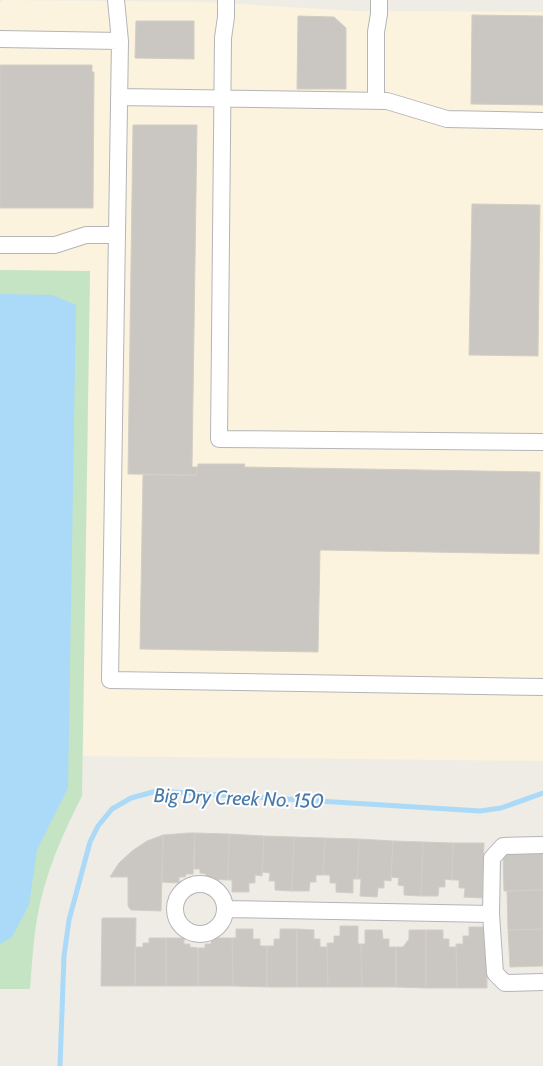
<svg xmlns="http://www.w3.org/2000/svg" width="543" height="1066" font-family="Cabin,sans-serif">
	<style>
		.commercial { fill: #fbf3dd }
		.green { fill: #c5e4c4 }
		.water { fill: #abd9f8 }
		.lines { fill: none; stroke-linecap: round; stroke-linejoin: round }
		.stream { stroke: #abd9f8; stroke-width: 5 }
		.building { fill: #cac7c2; stroke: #d2cec4 }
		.minor-casing { stroke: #b3b5b9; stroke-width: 18 }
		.minor { stroke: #fff; stroke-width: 16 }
		.labels { text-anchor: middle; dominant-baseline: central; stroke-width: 4; stroke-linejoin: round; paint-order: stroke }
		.water-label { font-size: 20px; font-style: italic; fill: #497aa9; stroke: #fff }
	</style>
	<rect width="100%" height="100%" fill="#eeece5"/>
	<path class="commercial" d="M3,0L205,2L354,11L543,12V761L83,756L90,272L0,270V3Z"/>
	<path class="green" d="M0,270L90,271L82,796C62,835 44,876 37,919C33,942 32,966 30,989H0Z"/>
	<path class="water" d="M0,294L53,295L76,305L68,788L37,850L29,905L12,937L0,944Z"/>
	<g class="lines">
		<path class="stream" d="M60,1066L64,956L69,920L90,842L98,826L112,809L131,798L157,791L480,811L501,808L543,793"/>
	</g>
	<path class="building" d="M472,15L543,16V105L471,104Z
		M298,16L334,17L346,28V89H297Z
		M136,21H194V59L135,58Z
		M0,65H92V72H94L93,208H0Z
		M133,125H197L192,467H198L197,475L128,474Z
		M472,204L540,205L538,356L469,355Z
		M198,464H245L244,467L540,472L539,554L320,550L318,652L140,649L143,475H197Z
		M188,833H195L193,874H186L185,877H179V883L162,882L163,835Z
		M195,833L229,834L228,880L206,879V874L200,873V869H194Z
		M229,834L264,836L262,876L255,875V883H249V892H232V880H228Z
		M163,835L161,911L131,910L128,906V877H110L119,863L132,851L147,841Z
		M264,836L294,837L292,891L275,890V881H269L270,873L262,872Z
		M294,837L325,838L323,875H316V882H310L309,891H292Z
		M325,838L359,839L357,879H353V893L336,892V883H330V875H323Z
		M359,839L393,841L391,881L384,880V888H378L377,897L360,896L361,879H357Z
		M393,841L423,842L421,896L404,895V886L398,885L399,878L391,877Z
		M423,842L453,843L452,880L445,879V887H439L438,896H421Z
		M453,843H484L482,898L464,897L465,888H459V880H452Z
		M543,852V890L504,891L503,853Z
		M543,890V929L508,930L507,891Z
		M102,918H136L135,986H101Z
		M340,926H358V944H361L362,987H328L327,943H334V936H340Z
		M469,927H487V988H457L456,944H463V936H469Z
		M236,929H253V939H260V946H267V987L233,986L232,938H236Z
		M280,929H297V987H267V946H274V939H280Z
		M297,929L314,930V939H320V947H327L328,987H297Z
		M543,929V966L510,967L508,930Z
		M365,930H382L383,939H389V947H396V987H362L361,944H365Z
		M409,930H426V988L396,987V947H403L409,939Z
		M426,930H443V939H449V947H456L457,988H426Z
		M149,938H166V986H135V947H143V943H149Z
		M166,938H184V944H190V947L198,948V986H166Z
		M211,938H232L233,986H198V948H205V944H211Z"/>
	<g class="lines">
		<g class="minor-casing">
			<path id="minor" d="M116,0L120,41L110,680L543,687
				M226,0V17L223,38L219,439L543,442
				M0,39L120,41
				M119,97L387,101L447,119L543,121
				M376,101V32L379,14V0
				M0,245H55L86,235H117
				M543,845L503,846L492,858L491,914L495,973L505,983L543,982
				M175 909a25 25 0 1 1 50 0a25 25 0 1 1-50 0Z
				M225,909L491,914"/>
		</g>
		<use href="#minor" class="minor"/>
	</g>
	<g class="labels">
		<g class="water-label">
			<text transform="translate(239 798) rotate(2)">Big Dry Creek No. 150</text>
		</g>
	</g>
</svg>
